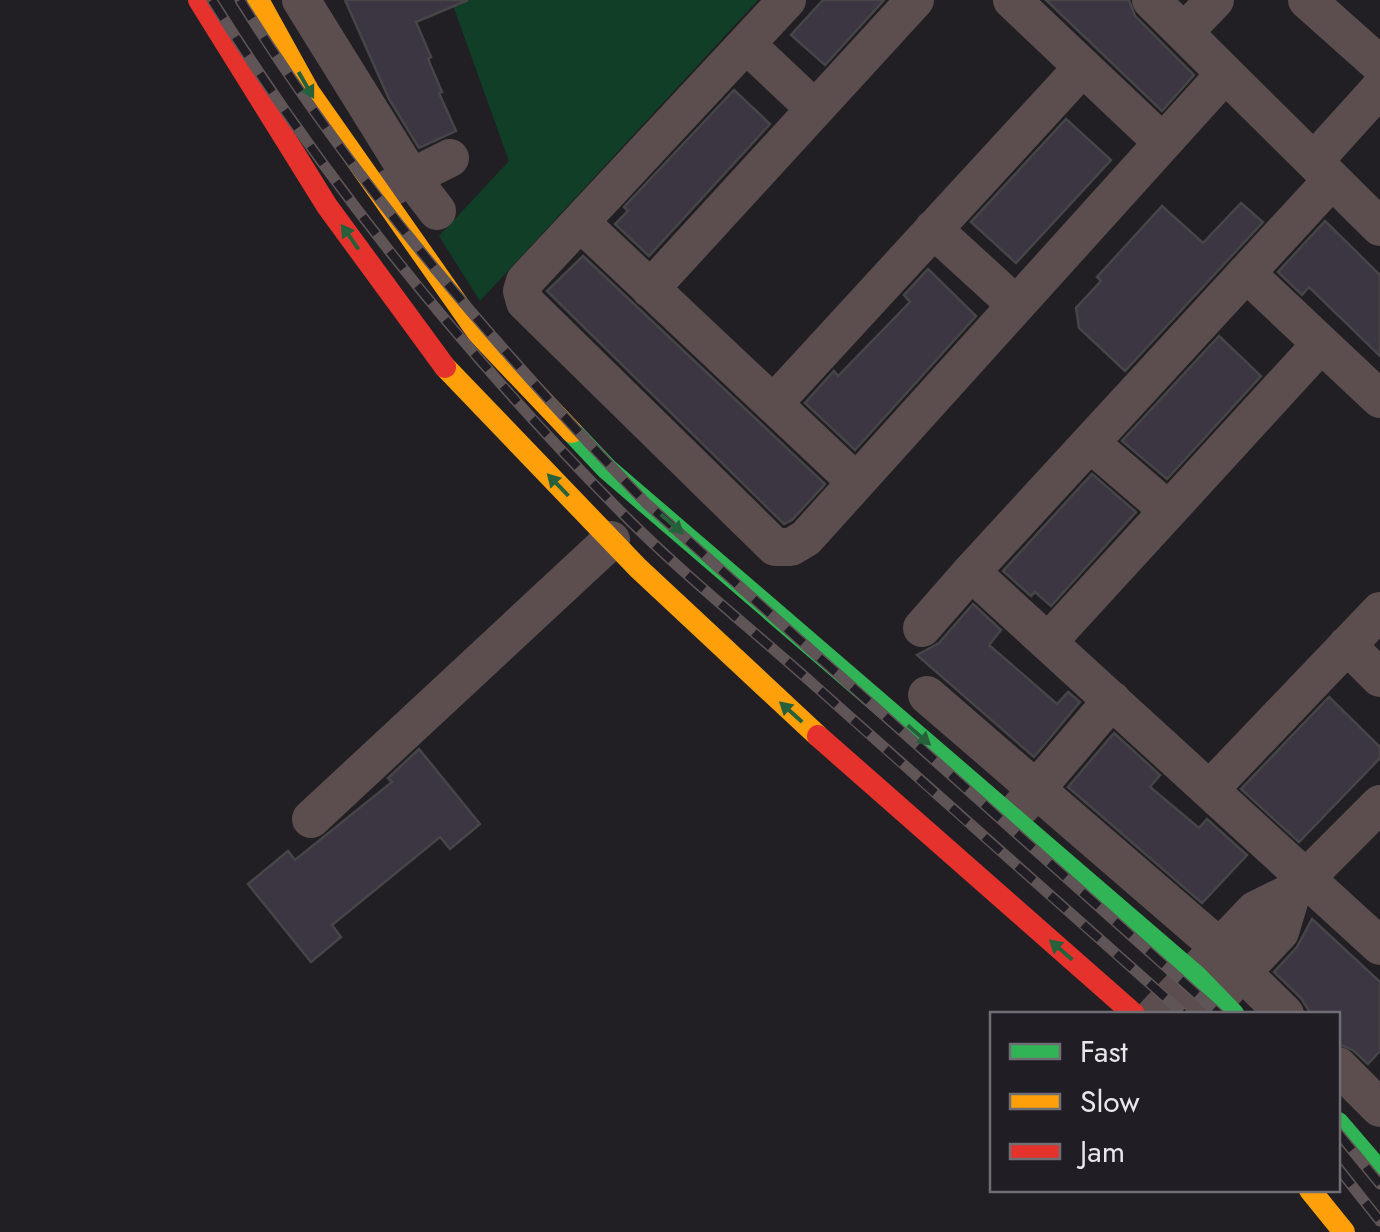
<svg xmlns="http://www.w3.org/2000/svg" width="1380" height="1232" font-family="Jost,sans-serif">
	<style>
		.green { fill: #103e27 }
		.building { fill: #3c3542; stroke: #464548; stroke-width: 2.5 }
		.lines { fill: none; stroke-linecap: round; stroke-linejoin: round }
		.street { stroke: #5c4e4e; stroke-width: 38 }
		.fast { stroke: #30b455; stroke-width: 22 }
		.slow { stroke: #ff9f0a; stroke-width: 22 }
		.jam { stroke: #e5322d; stroke-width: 22 }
		.rail-casing { stroke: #5f5557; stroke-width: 11 }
		.rail { stroke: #201d25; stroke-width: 8; stroke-dasharray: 22; stroke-linecap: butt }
		.oneway { fill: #27613b }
	</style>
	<rect width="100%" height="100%" fill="#211f23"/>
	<path class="green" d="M451,0H758L480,301L439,236L509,161Z"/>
	<path class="building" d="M345,0H468L416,22L431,57L428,59L442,92L439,93L456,131L419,148L389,99Z
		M823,0H884L825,65L791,35Z
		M1046,0H1129L1135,16L1194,75L1162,111Z
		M734,90L770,124L649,256L615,224L628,211L624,207Z
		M1066,119L1111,160L1016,263L971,222Z
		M1241,203L1263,222L1125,371L1079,328L1076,308L1101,281L1097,277L1162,206L1203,243Z
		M1325,221L1380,275V356L1309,287L1302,295L1278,272Z
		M583,256L825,484L792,520L784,524L547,291Z
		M928,269L976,316L855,450L805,403L834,371L838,376L910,302L904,295Z
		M1219,336L1261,376L1167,479L1122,441Z
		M1092,474L1136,512L1051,606L1035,592L1031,596L1003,571Z
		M973,604L1001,630L989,645L1057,704L1068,692L1080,702L1034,757L917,655L939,643Z
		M1329,697L1380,747V758L1299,842L1241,789Z
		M1114,733L1160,775L1150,787L1199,828L1207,819L1247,855L1202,903L1068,787Z
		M419,749L480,824L450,849L440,837L332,925L341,937L311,962L248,884L288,851L295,860L392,782L388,778Z
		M1312,919L1380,982V1051L1368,1064L1353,1050L1338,1044V1014H1311L1301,998L1274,972L1297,947Z"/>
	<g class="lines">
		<path class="street" d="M301,0L411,177L437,211
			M787,0L525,281L522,291L525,302L775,547H791L806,538L1225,74
			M1012,0L1162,142
			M1151,0L1380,227
			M1307,0L1380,65
			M1184,32L1215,0
			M746,44L815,109
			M1314,161L1380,88
			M1332,180L971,572L1380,946
			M390,188L450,158
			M580,222L855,481
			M933,229L1015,304
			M1246,273L1380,399
			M650,289L915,0
			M773,404L1083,67
			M1090,443L1168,510
			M922,628L971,572
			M1048,642L1321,344
			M1347,645L1380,678
			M927,695L1219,947
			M1210,789L1380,611
			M1021,807L1112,700
			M311,819L611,540
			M1244,974L1285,1014
			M1156,1014L1255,910L1292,892L1380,804
			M1203,1014L1280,932L1292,892
			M1338,1066L1380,1108"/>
		<path class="fast" d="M572,432L607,469L1195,975L1233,1014
			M1338,1123L1380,1172"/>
		<path class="slow" d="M258,0L309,92L478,333L572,432
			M445,367L638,568L818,736
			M1310,1190L1344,1232"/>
		<path class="jam" d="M199,0L327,206L445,367
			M818,736L1134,1014"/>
		<g class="rail-casing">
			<path id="rail" d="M212,0C329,187 471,361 626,517C685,576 750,628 812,683C936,794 1060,904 1184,1014
				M240,0C354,183 496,348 646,503L1219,1014
				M1338,1133L1380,1184
				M1338,1168L1380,1221"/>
		</g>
		<use href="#rail" class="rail"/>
	</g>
	<defs><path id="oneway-solid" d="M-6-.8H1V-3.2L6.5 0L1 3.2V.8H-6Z" transform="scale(2.5)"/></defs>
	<g class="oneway">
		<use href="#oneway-solid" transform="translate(306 85) rotate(60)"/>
		<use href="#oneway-solid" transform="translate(350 237) rotate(-125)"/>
		<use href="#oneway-solid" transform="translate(558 485) rotate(-134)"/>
		<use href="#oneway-solid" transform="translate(672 524) rotate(41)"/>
		<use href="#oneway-solid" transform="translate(791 712) rotate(-138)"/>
		<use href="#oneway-solid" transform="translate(919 735) rotate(41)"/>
		<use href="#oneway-solid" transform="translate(1061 950) rotate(-139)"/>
	</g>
	<rect x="990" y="1012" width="350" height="180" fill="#201d25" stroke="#706e75" stroke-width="2.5"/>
	<rect x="1010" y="1044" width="50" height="15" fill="#30b455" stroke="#706e75" stroke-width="2.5"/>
	<text x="1080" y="1062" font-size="30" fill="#e9e7ec">Fast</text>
	<rect x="1010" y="1094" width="50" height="15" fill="#ff9f0a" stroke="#706e75" stroke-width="2.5"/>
	<text x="1080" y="1112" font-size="30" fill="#e9e7ec">Slow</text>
	<rect x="1010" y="1144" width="50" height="15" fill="#e5322d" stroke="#706e75" stroke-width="2.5"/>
	<text x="1080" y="1162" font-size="30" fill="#e9e7ec">Jam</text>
</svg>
